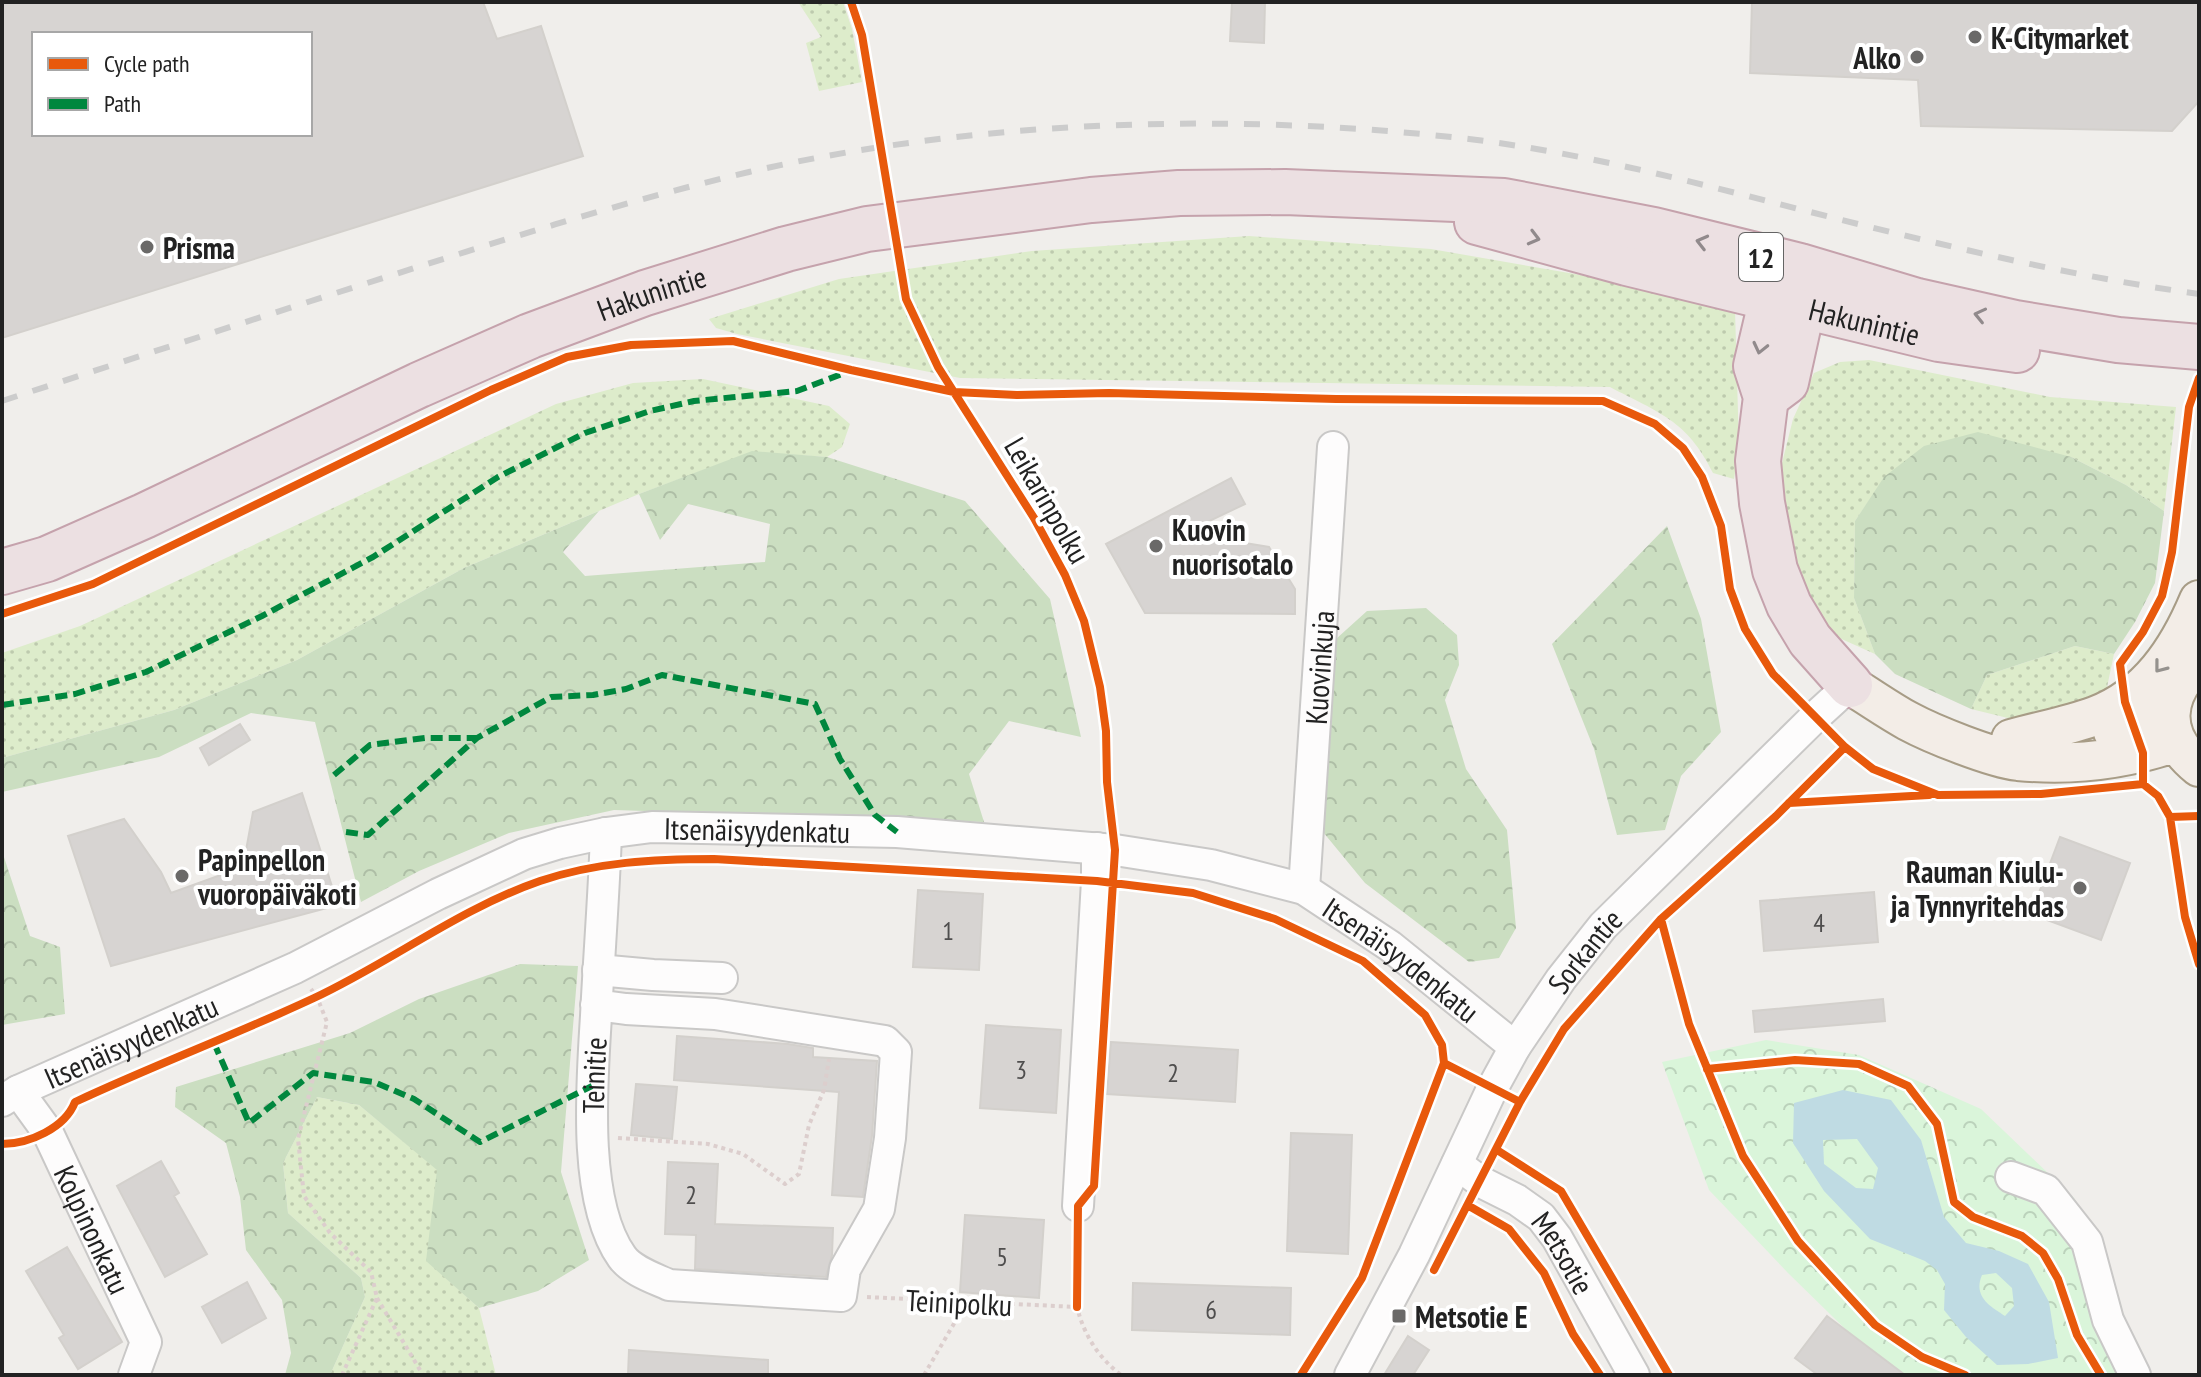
<svg xmlns="http://www.w3.org/2000/svg" width="2201" height="1377" font-family="'PT Sans Narrow',sans-serif">
	<style>
		.grass { fill: url(#grass-dots) }
		.forest { fill: url(#forest-crowns) }
		.park { fill: url(#park-crowns) }
		.water { fill: #bfdbe3; fill-rule: evenodd }
		.building { fill: #d7d4d2; stroke: #d3d0cc; stroke-width: 2; fill-rule: evenodd }
		.lines { fill: none; stroke-linecap: round; stroke-linejoin: round }
		.minor-casing { stroke: #c9c8c7; stroke-width: 34 }
		.major-casing { stroke: #a79c86; stroke-width: 42 }
		.highway-casing { stroke: #c5a2ac; stroke-width: 48 }
		.path { stroke: #dccecd; stroke-width: 4; stroke-dasharray: 4 4; stroke-linecap: butt }
		.minor { stroke: #fdfcfc; stroke-width: 30 }
		.major { stroke: #f3ede7; stroke-width: 38 }
		.highway { stroke: #ece0e2; stroke-width: 44 }
		.rail { stroke: #ccc; stroke-width: 6; stroke-dasharray: 16 16; stroke-linecap: butt }
		.quiet { stroke: #00873e; stroke-width: 6; stroke-dasharray: 12 6; stroke-linecap: butt }
		.cycleway-casing { stroke: #fff; stroke-width: 13 }
		.cycleway { stroke: #e8590c; stroke-width: 8 }
		.oneway { stroke: #918a8c }
		.oneway2 { stroke: #95928e }
		.poi-dot { fill: #6a6968; stroke: #fff; stroke-width: 3 }
		.labels { text-anchor: middle; dominant-baseline: central; stroke-width: 8; stroke-linejoin: round; paint-order: stroke }
		.number-label { font-size: 26px; fill: #4f4e4e }
		.shield { fill: #fff; stroke: #646464; stroke-width: 2 }
		.shield-label { font-size: 28px; font-weight: bold; fill: #222 }
		.poi-label { font-size: 30px; font-weight: bold; fill: #222; stroke: #fff; text-anchor: start }
		.street-label { font-size: 30px; fill: #222; stroke: #fff }
	</style>
	<defs>
		<pattern id="grass-dots" width="8" height="8" patternUnits="userSpaceOnUse" patternTransform="scale(2)"><rect width="8" height="8" fill="#ddeccb"/><path d="M2 2h.1M6 6h.1" fill="none" stroke="#bdcaae" stroke-width="1.8" stroke-linecap="round"/></pattern>
		<pattern id="forest-crowns" width="20" height="18" patternUnits="userSpaceOnUse" patternTransform="scale(2)"><rect width="20" height="18" fill="#cbdec1"/><path d="M2 6a3 3 0 1 1 6 0M12 15a3 3 0 1 1 6 0" fill="none" stroke="#aebea6"/></pattern>
		<pattern id="park-crowns" width="20" height="18" patternUnits="userSpaceOnUse" patternTransform="scale(2)"><rect width="20" height="18" fill="#daf5da"/><path d="M2 6a3 3 0 1 1 6 0M12 15a3 3 0 1 1 6 0" fill="none" stroke="#bbd2bb"/></pattern>
	</defs>
	<rect width="100%" height="100%" fill="#f0eeeb"/>
	<path class="grass" d="M798,2H843L852,29L862,82L819,91L806,43L821,37Z
		M1249,236L1431,249L1627,283L1735,310L1739,447L1734,479L1713,473C1687,420 1659,413 1610,387L960,378L737,334L716,328L709,319L839,279L1032,251Z
		M1869,360L2050,397L2176,407L2164,511L2126,485L2071,457L1924,447L1885,477L1855,521L1854,598L1875,654L1837,637L1808,600L1789,532L1781,467L1793,419L1814,373L1840,362Z
		M703,379L829,406L850,424L842,447L827,457L752,452L639,494L464,568L297,660L174,710L2,758V653L80,626L556,404L633,383Z
		M2075,646L2114,654L2106,692L2080,708L2016,720L1971,709L1987,675Z
		M317,1097L359,1105L438,1170L427,1261L479,1308L496,1375H330L365,1297L361,1278L288,1213L283,1163Z"/>
	<path class="forest" d="M1978,432L2071,457L2126,485L2164,511L2155,583L2135,622L2114,654L2075,646L1987,675L1971,709L1895,674L1875,654L1854,598L1855,521L1884,477L1924,446Z
		M752,451L827,457L965,501L1050,599L1081,737L1009,721L969,774L984,822L614,810L509,833L419,871L361,902L315,722L251,713L159,757L2,792V758L174,710L297,660L464,568L599,511L563,552L585,576L765,562L770,524L688,504L660,540L639,494Z
		M1667,526L1701,619L1721,732L1681,776L1665,830L1617,835L1594,749L1552,644Z
		M1426,608L1457,635L1459,665L1445,700L1466,769L1507,830L1516,928L1499,958L1469,962L1365,883L1323,832L1336,639L1367,611Z
		M2,851L30,936L60,947L65,1014L2,1025Z
		M520,964L578,966L561,1172L589,1260L538,1291L479,1308L426,1261L437,1170L359,1105L317,1097L283,1163L288,1213L361,1278L365,1297L330,1375H285L291,1353L282,1300L246,1250L240,1197L226,1143L175,1107L176,1087L350,1033L419,999Z"/>
	<path class="park" d="M1766,1040L1859,1055L1981,1109L2074,1198L2105,1249L2129,1333L2152,1375H1905L1876,1359L1788,1273L1709,1190L1662,1062Z"/>
	<path class="water" d="M1843,1090L1891,1100L1921,1140L1944,1217L1966,1243L1999,1251L2028,1264L2049,1302L2058,1358L2028,1364L1997,1365L1966,1337L1944,1310L1945,1284L1937,1270L1925,1261L1870,1239L1824,1191L1793,1143L1794,1103ZM1857,1139L1878,1168L1873,1189L1856,1188L1824,1164L1823,1140ZM1996,1273L2012,1288L2014,1306L2005,1316C1989,1306 1973,1296 1982,1275Z"/>
	<path class="building" d="M2,2H483L497,39L541,26L583,156L2,338ZM34,34H310V134H34Z
		M1232,2H1265L1264,43L1230,41Z
		M1752,2H2199V101L2172,131L1921,126L1918,80L1750,73Z
		M1231,478L1245,504L1184,533L1269,547L1295,589V614L1145,613L1106,544Z
		M240,724L250,740L209,765L200,748Z
		M302,793L338,905L111,966L68,836L124,819L161,872L171,893L243,867L253,812Z
		M2060,837L2130,863L2101,940L2031,914Z
		M918,890L983,894L979,970L913,967Z
		M1874,892L1878,942L1764,951L1760,901Z
		M1883,999L1885,1021L1755,1032L1753,1011Z
		M986,1025L1061,1030L1056,1113L980,1108Z
		M677,1036L788,1044L813,1048V1057L877,1061L872,1136L863,1197L832,1195L839,1092L674,1080Z
		M1111,1042L1238,1050L1235,1102L1107,1094Z
		M636,1084L677,1087L672,1139L631,1135Z
		M1291,1133L1352,1135L1348,1254L1287,1251Z
		M161,1161L179,1193L174,1196L207,1254L165,1277L117,1186Z
		M668,1162L718,1164L715,1224L833,1228L832,1255L826,1277L695,1269L696,1235L665,1234Z
		M965,1215L1044,1220L1039,1298L960,1292Z
		M67,1247L122,1342L78,1369L59,1338L64,1335L26,1271Z
		M247,1282L266,1318L222,1343L202,1307Z
		M1133,1283L1291,1288L1290,1335L1132,1330Z
		M1827,1316L1905,1375H1818L1795,1358Z
		M1408,1336L1429,1350L1413,1375H1384Z
		M629,1350L768,1360V1375H628Z"/>
	<g class="lines">
		<g class="minor-casing">
			<g id="minor">
				<path id="s1" d="M1304,889L1333,447"/>
				<path d="M598,970L653,975L722,978"/>
				<path id="s2" d="M596,1005L626,1009L715,1014L885,1041L896,1052L890,1138L879,1209L845,1269L841,1296L669,1285C654,1278 632,1271 622,1257C582,1201 592,1082 596,1016C599,955 604,894 606,833"/>
				<path id="s3" d="M18,1091L47,1131L146,1342L134,1375"/>
				<path id="s4" d="M2,1101L18,1091L295,968L438,894L524,854L560,843L606,833L652,827L897,832L1115,850L1211,865L1304,889L1390,946L1515,1047"/>
				<path id="s5" d="M1457,1164L1481,1182L1517,1200L1541,1217L1557,1238L1634,1375"/>
				<path d="M2011,1177L2046,1190L2087,1242L2108,1320L2135,1375"/>
				<path d="M1078,1206L1097,881V848"/>
				<path id="s6" d="M1350,1375L1414,1255L1492,1089L1515,1047L1561,979L1603,926L1815,717L1850,685"/>
			</g>
		</g>
		<g class="major-casing">
			<path id="major" d="M2199,662C2163,695 2159,735 2199,767
				M1850,685C1870,697 1888,710 1908,721C1932,734 1992,758 2018,761C2072,766 2125,760 2176,742
				M2113,732L2133,725L2172,698
				M2011,739C2039,731 2068,726 2095,716C2148,696 2178,650 2199,600"/>
		</g>
		<g class="highway-casing">
			<g id="highway">
				<path id="s7" d="M1477,222L1627,263L1939,339L2017,350"/>
				<path d="M1791,276L1772,298L1756,366L1766,397L1758,461L1762,503L1775,570L1789,605L1810,640L1850,685"/>
				<path d="M1766,397L1786,382L1803,305L1801,275"/>
				<path id="s8" d="M2,572L47,559L144,516L419,385L530,336L645,293L786,249L867,229L1091,200L1179,193L1285,192L1504,201L1654,230L1800,266L1917,301L2015,323L2118,340L2199,347"/>
			</g>
		</g>
		<path class="path" d="M311,989L317,997L327,1022L298,1139L304,1196L330,1233L371,1272L377,1298L342,1375
			M618,1138L708,1144L743,1154L785,1184L799,1174L809,1125L824,1090L829,1059
			M867,1297L1077,1307C1084,1335 1098,1357 1121,1375
			M377,1298L423,1375
			M924,1375L966,1303"/>
		<use href="#minor" class="minor"/>
		<use href="#major" class="major"/>
		<use href="#highway" class="highway"/>
		<path class="rail" d="M2,401C121,362 239,324 358,286C487,245 617,203 749,172C979,119 1235,112 1469,139C1616,157 1756,200 1899,234C1998,258 2098,280 2199,294"/>
		<path class="quiet" d="M2,705L75,694L146,672L262,616L373,557L498,477L585,433L650,411L694,401L797,391L847,372
			M334,775L370,745L425,738H477
			M346,832L368,835L477,738L551,697L593,695L626,689L662,675L815,704L840,759L875,815L897,832
			M214,1043L249,1123L313,1073L374,1082L414,1099L480,1142L592,1086"/>
		<g class="cycleway-casing">
			<path id="cycleway" d="M851,2L862,35L906,299L938,367L1034,518L1065,575L1084,621L1100,687L1106,731L1107,782L1115,850L1094,1186L1078,1206L1077,1307
				M2,614L93,584L491,390L567,357L631,345L733,341L851,370L954,392L1017,395L1109,393L1336,399L1603,401L1655,424L1683,448L1702,477L1721,526L1730,589L1745,629L1773,674L1845,747L1873,769L1938,795L2041,794L2143,784L2158,796L2170,817L2199,816
				M2143,784V753L2125,702L2120,664L2143,632L2162,596L2172,552L2189,407L2199,378
				M1789,803L1929,795
				M2170,817L2185,917L2199,964
				M1661,919L1689,1024L1743,1156L1798,1241L1875,1325L1922,1357L1965,1375
				M1707,1069L1795,1060L1859,1064L1908,1086L1937,1124L1954,1202L1973,1217L2022,1236L2043,1253L2058,1279L2077,1335L2101,1375
				M2,1144C29,1144 65,1128 75,1102C154,1065 235,1035 314,998C391,962 459,909 540,881C596,862 655,859 714,859L1097,881L1193,893L1275,919L1363,961L1425,1015L1442,1045L1444,1063L1520,1102
				M1497,1150L1561,1191L1669,1375
				M1469,1206L1509,1229L1544,1273L1573,1334L1600,1375
				M1434,1270L1520,1102L1564,1029L1661,919L1776,816L1845,747
				M1301,1375L1362,1278L1444,1063"/>
		</g>
		<use href="#cycleway" class="cycleway"/>
	</g>
	<defs><path id="oneway-chevron" d="M-2-3.5L2.5 0L-2 3.5" fill="none" stroke-width="1.6" stroke-linecap="round" stroke-linejoin="round" transform="scale(2)"/></defs>
	<g class="oneway">
		<use href="#oneway-chevron" transform="translate(1534 238) rotate(15)"/>
		<use href="#oneway-chevron" transform="translate(1702 242) rotate(-166)"/>
		<use href="#oneway-chevron" transform="translate(1980 315) rotate(-167)"/>
		<use href="#oneway-chevron" transform="translate(1760 348) rotate(103)"/>
	</g>
	<use class="oneway2" href="#oneway-chevron" transform="translate(2160 667) rotate(128)"/>
	<g class="poi-dot">
		<circle cx="1975" cy="37" r="8"/>
		<circle cx="1917" cy="57" r="8"/>
		<circle cx="147" cy="247" r="8"/>
		<circle cx="1156" cy="546" r="8"/>
		<circle cx="182" cy="876" r="8"/>
		<circle cx="2080" cy="888" r="8"/>
		<rect x="1391" y="1308" width="16" height="16" rx="4"/>
	</g>
	<g class="labels">
		<g class="number-label">
			<text x="1819" y="922">4</text>
			<text x="948" y="930">1</text>
			<text x="1021" y="1069">3</text>
			<text x="1173" y="1072">2</text>
			<text x="691" y="1194">2</text>
			<text x="1002" y="1256">5</text>
			<text x="1211" y="1309">6</text>
		</g>
		<rect class="shield" x="1739" y="233" width="44" height="48" rx="6"/>
		<g class="shield-label">
			<text x="1761" y="257">12</text>
		</g>
		<g class="poi-label">
			<text x="1991" y="37">K-Citymarket</text>
			<text x="1901" y="57" text-anchor="end">Alko</text>
			<text x="163" y="247">Prisma</text>
			<text x="1172" y="529">Kuovin<tspan x="1172" dy="34">nuorisotalo</tspan></text>
			<text x="198" y="859">Papinpellon<tspan x="198" dy="34">vuoropäiväkoti</tspan></text>
			<text x="2064" y="871" text-anchor="end">Rauman Kiulu-<tspan x="2064" dy="34">ja Tynnyritehdas</tspan></text>
			<text x="1415" y="1316">Metsotie E</text>
		</g>
		<g class="street-label">
			<text stroke="none"><textPath href="#s8" startOffset="708">Hakunintie</textPath></text>
			<text stroke="none"><textPath href="#s7" startOffset="400">Hakunintie</textPath></text>
			<text transform="translate(1048 500) rotate(60)">Leikarinpolku</text>
			<text stroke="none"><textPath href="#s1" startOffset="222">Kuovinkuja</textPath></text>
			<text stroke="none"><textPath href="#s4" startOffset="814">Itsenäisyydenkatu</textPath></text>
			<text stroke="none"><textPath href="#s6" startOffset="486">Sorkantie</textPath></text>
			<text stroke="none"><textPath href="#s4" startOffset="1486">Itsenäisyydenkatu</textPath></text>
			<text stroke="none"><textPath href="#s4" startOffset="142">Itsenäisyydenkatu</textPath></text>
			<text stroke="none"><textPath href="#s2" startOffset="976">Teinitie</textPath></text>
			<text stroke="none"><textPath href="#s3" startOffset="158">Kolpinonkatu</textPath></text>
			<text stroke="none"><textPath href="#s5" startOffset="142">Metsotie</textPath></text>
			<text transform="translate(959 1302) rotate(3)">Teinipolku</text>
		</g>
	</g>
	<rect width="2201" height="1377" fill="none" stroke="#222222" stroke-width="8"/>
	<rect x="32" y="32" width="280" height="104" fill="#ffffff" stroke="#a7a7a7" stroke-width="2"/>
	<rect x="48" y="58" width="40" height="12" fill="#e8590c" stroke="#a7a7a7" stroke-width="2"/>
	<text x="104" y="72" font-size="24" fill="#222222">Cycle path</text>
	<rect x="48" y="98" width="40" height="12" fill="#00873e" stroke="#a7a7a7" stroke-width="2"/>
	<text x="104" y="112" font-size="24" fill="#222222">Path</text>
</svg>
